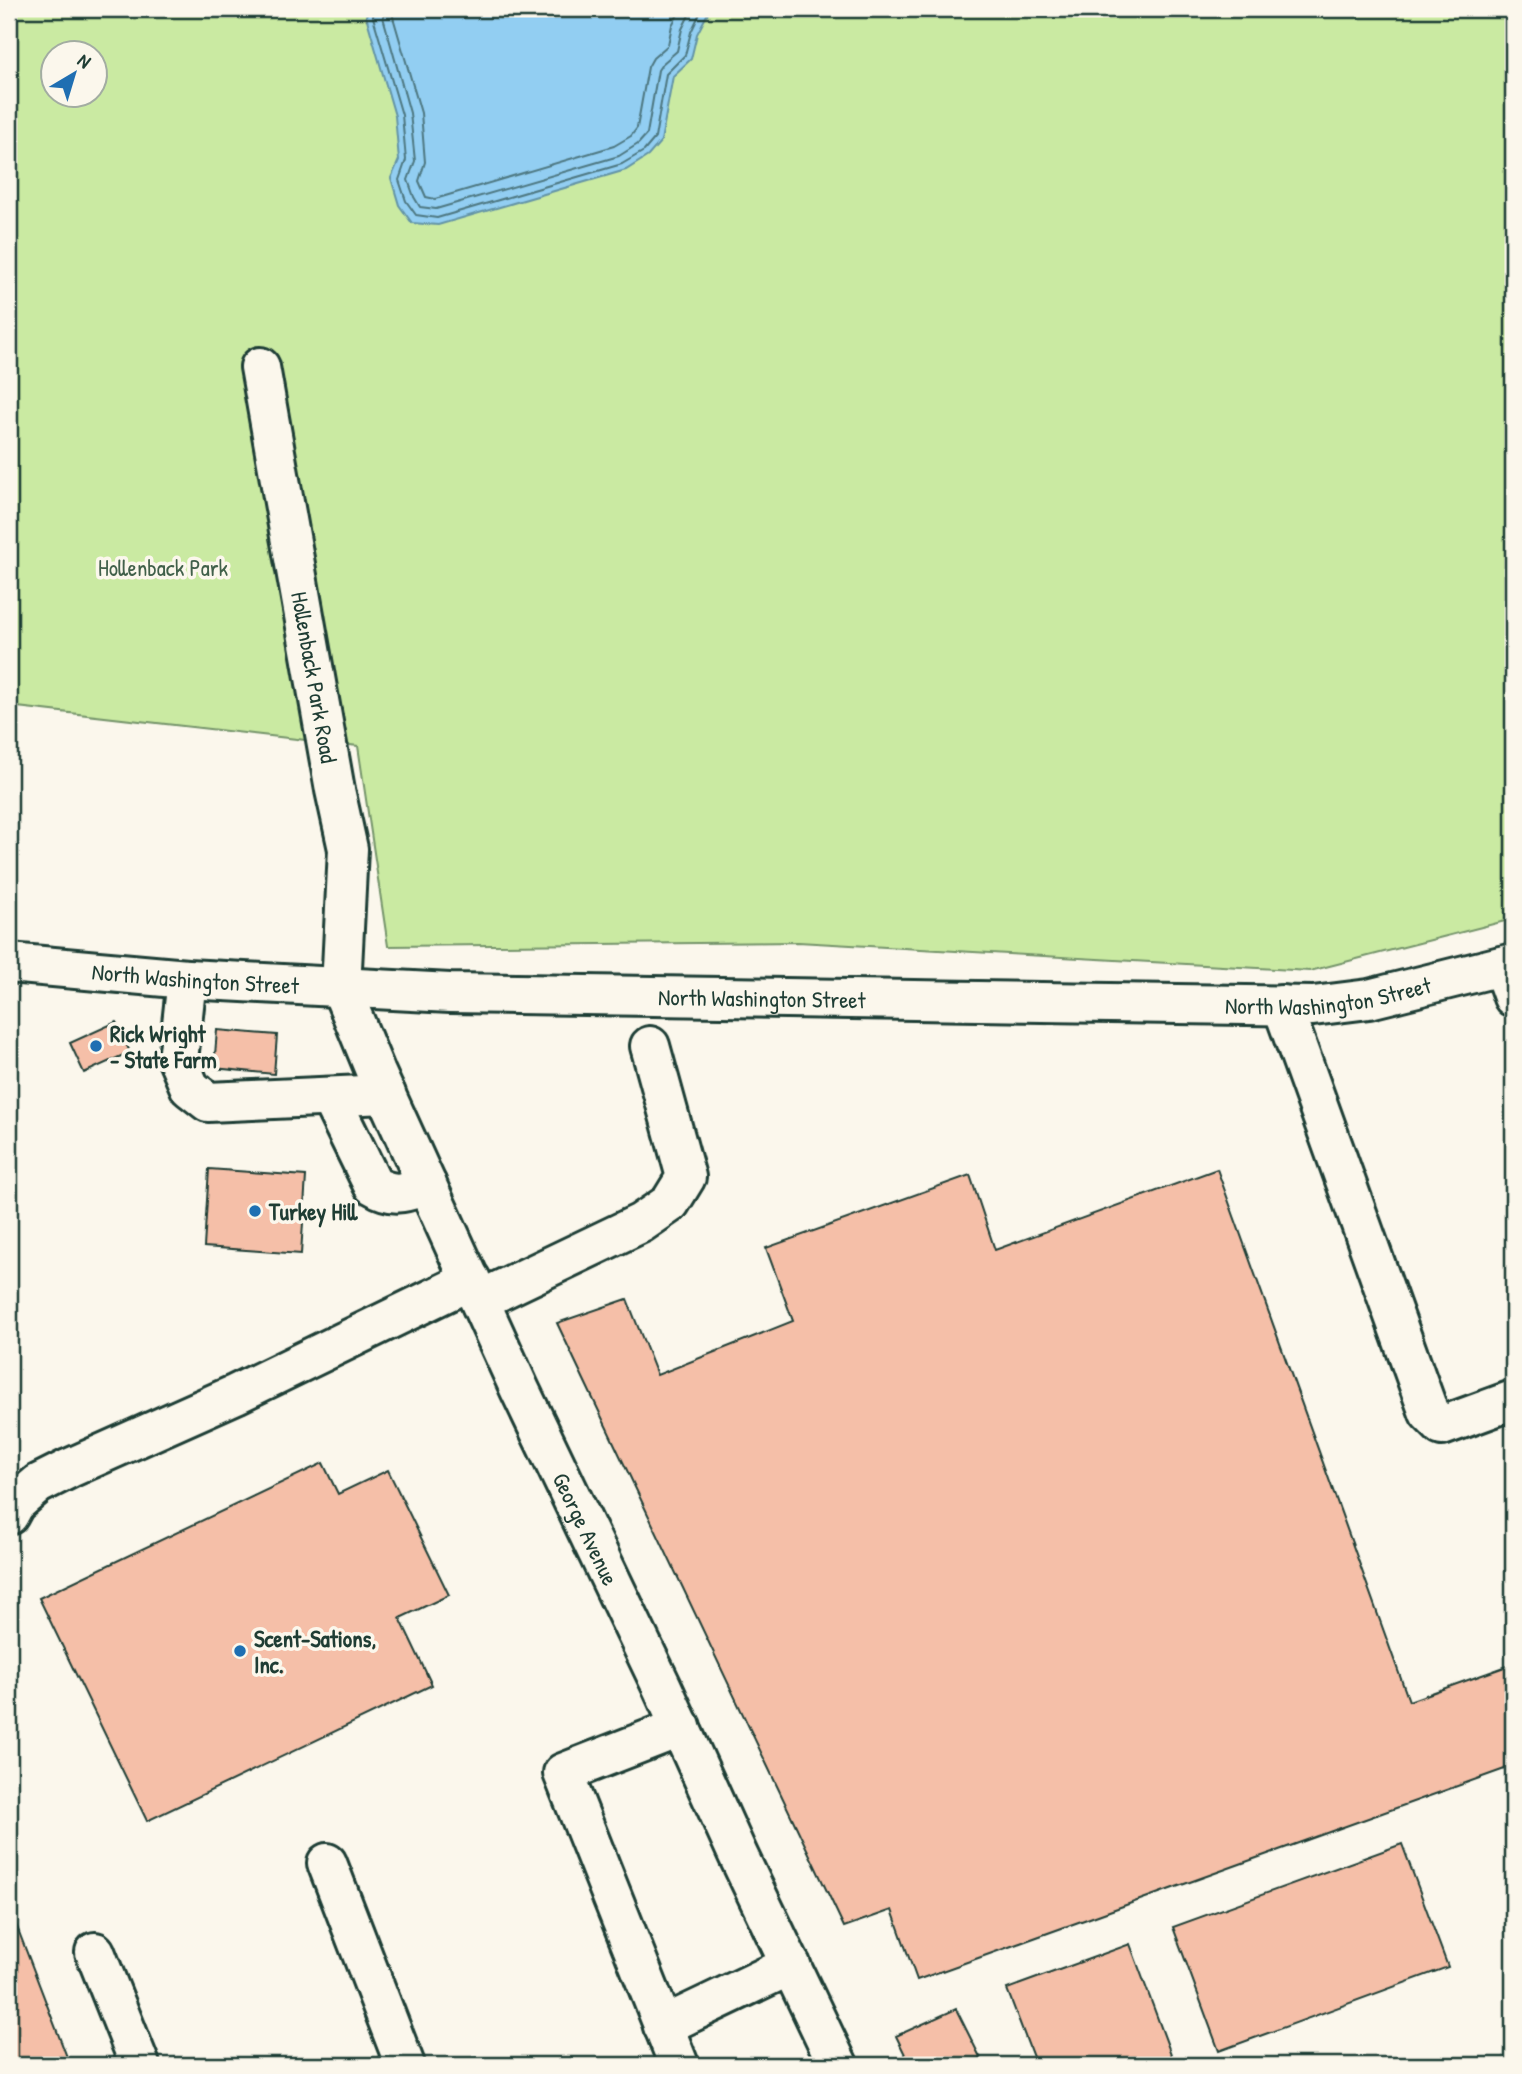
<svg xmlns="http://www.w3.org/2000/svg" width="1522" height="2074" font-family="'Patrick Hand',sans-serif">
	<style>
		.green { fill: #caeaa2; stroke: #74946b; stroke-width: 2; fill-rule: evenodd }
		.water { fill: #92cef2; stroke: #6494a6; stroke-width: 2 }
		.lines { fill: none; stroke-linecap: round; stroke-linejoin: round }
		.shore { stroke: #4d7780; stroke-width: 2 }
		.building { fill: #f5bfa8; stroke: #1f3d34; stroke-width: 2 }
		.minor-casing { stroke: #1f3d34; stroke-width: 44 }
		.minor { stroke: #fbf7ec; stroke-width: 38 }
		.poi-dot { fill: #1f6fb2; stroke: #fbf7ec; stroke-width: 2.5 }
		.labels { text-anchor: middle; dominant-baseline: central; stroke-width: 7; stroke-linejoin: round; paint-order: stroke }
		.park-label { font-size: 23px; fill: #41604a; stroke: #fbf7ec }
		.street-label { font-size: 23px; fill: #1f3d34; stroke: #fbf7ec }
		.poi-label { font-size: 23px; font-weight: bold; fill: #1f3d34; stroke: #fbf7ec; text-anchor: start }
	</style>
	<rect width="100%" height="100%" fill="#fbf7ec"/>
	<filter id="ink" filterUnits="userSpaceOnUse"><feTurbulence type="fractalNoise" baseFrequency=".0143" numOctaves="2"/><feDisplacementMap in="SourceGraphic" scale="14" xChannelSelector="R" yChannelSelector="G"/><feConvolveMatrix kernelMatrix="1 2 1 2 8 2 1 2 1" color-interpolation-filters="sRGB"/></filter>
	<g filter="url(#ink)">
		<path class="green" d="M9,9H1513V919L1310,971L798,942L388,946L358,746L9,706ZM52,52H94V94H52Z"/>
		<path class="water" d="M368,9H710L697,34L691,59L673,76L661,141L648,156L626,170L438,225L412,223L399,205L391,178L399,160L395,116L366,16Z"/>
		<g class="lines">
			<path class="shore" d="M374,9L373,17L402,115L406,160L399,180L406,201L416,215L437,218L622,164L644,151L655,138L666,74L685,55L691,32L702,9
				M383,9V17L410,113L415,161L408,180L414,197L420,207L436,209L619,156L638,144L647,134L658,70L662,64L677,51L682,29L692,9
				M394,9L393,17L421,113L425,162L419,181L426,197L435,199L614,146L631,136L637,128L648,67L653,58L668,45L672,25L681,9"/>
		</g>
		<path class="building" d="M116,1022L130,1052L84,1073L70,1043Z
			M217,1030L277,1035L274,1074L214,1068Z
			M209,1169L306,1176L301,1254L204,1247Z
			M1217,1169L1409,1701L1513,1664V1766L917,1980L892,1910L844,1927L557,1323L627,1299L657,1375L793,1321L766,1248L970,1175L995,1250Z
			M323,1463L338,1494L388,1470L449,1595L400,1618L432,1685L147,1821L39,1598Z
			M1402,1844L1448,1967L1219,2051L1173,1927Z
			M9,1906L70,2065H9Z
			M1130,1944L1175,2065H1036L1007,1989Z
			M956,2009L984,2065H910L896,2036Z"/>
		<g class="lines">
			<g class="minor-casing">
				<g id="minor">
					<path id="s1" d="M260,367L335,790L348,849L341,988L376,1073L520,1390L662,1687L738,1855L838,2065"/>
					<path id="s2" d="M9,963L187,979L450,993L1313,1006L1369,999L1513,963"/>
					<path d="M1502,966L1513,997"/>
					<path d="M187,979L178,1060L190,1088L208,1102L386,1094"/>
					<path d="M1282,1005L1429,1413L1442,1426L1513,1400"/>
					<path d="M330,1097L373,1185C394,1198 406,1192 427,1185"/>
					<path d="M480,1300L641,1223L670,1203L686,1177L650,1046"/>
					<path d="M9,1515L15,1504L38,1484L70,1468L236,1394L471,1280"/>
					<path d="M327,1863L405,2065"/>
					<path d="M95,1952L140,2065"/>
					<path d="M663,2026L791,1965"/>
					<path d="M679,2065L563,1773L681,1727"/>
				</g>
			</g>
			<use href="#minor" class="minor"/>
		</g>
	</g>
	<g class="poi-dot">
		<circle cx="96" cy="1046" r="7"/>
		<circle cx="255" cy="1211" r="7"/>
		<circle cx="240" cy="1651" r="7"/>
	</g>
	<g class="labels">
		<g class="park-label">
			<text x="163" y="567">Hollenback Park</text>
		</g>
		<g class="street-label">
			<text stroke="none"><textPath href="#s1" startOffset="315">Hollenback Park Road</textPath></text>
			<text stroke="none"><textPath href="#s2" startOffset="187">North Washington Street</textPath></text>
			<text stroke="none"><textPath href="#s2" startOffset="1321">North Washington Street</textPath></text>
			<text stroke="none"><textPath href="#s2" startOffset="754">North Washington Street</textPath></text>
			<text stroke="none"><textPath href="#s1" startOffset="1223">George Avenue</textPath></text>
		</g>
		<g class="poi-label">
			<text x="110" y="1033">Rick Wright<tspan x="110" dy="26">- State Farm</tspan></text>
			<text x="269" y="1211">Turkey Hill</text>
			<text x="254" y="1638">Scent-Sations,<tspan x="254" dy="26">Inc.</tspan></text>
		</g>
	</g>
	<rect width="1522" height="2074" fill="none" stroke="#fbf7ec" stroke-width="35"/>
	<rect x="18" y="18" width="1487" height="2039" fill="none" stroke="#1f3d34" stroke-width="2.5" filter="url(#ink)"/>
	<g transform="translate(74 74) rotate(38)"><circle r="33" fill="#fbf7ec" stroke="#a3ada2" stroke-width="2"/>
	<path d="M0-5L12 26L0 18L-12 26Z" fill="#1f6fb2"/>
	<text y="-10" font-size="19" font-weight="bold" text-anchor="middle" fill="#1f3d34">N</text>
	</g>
</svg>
